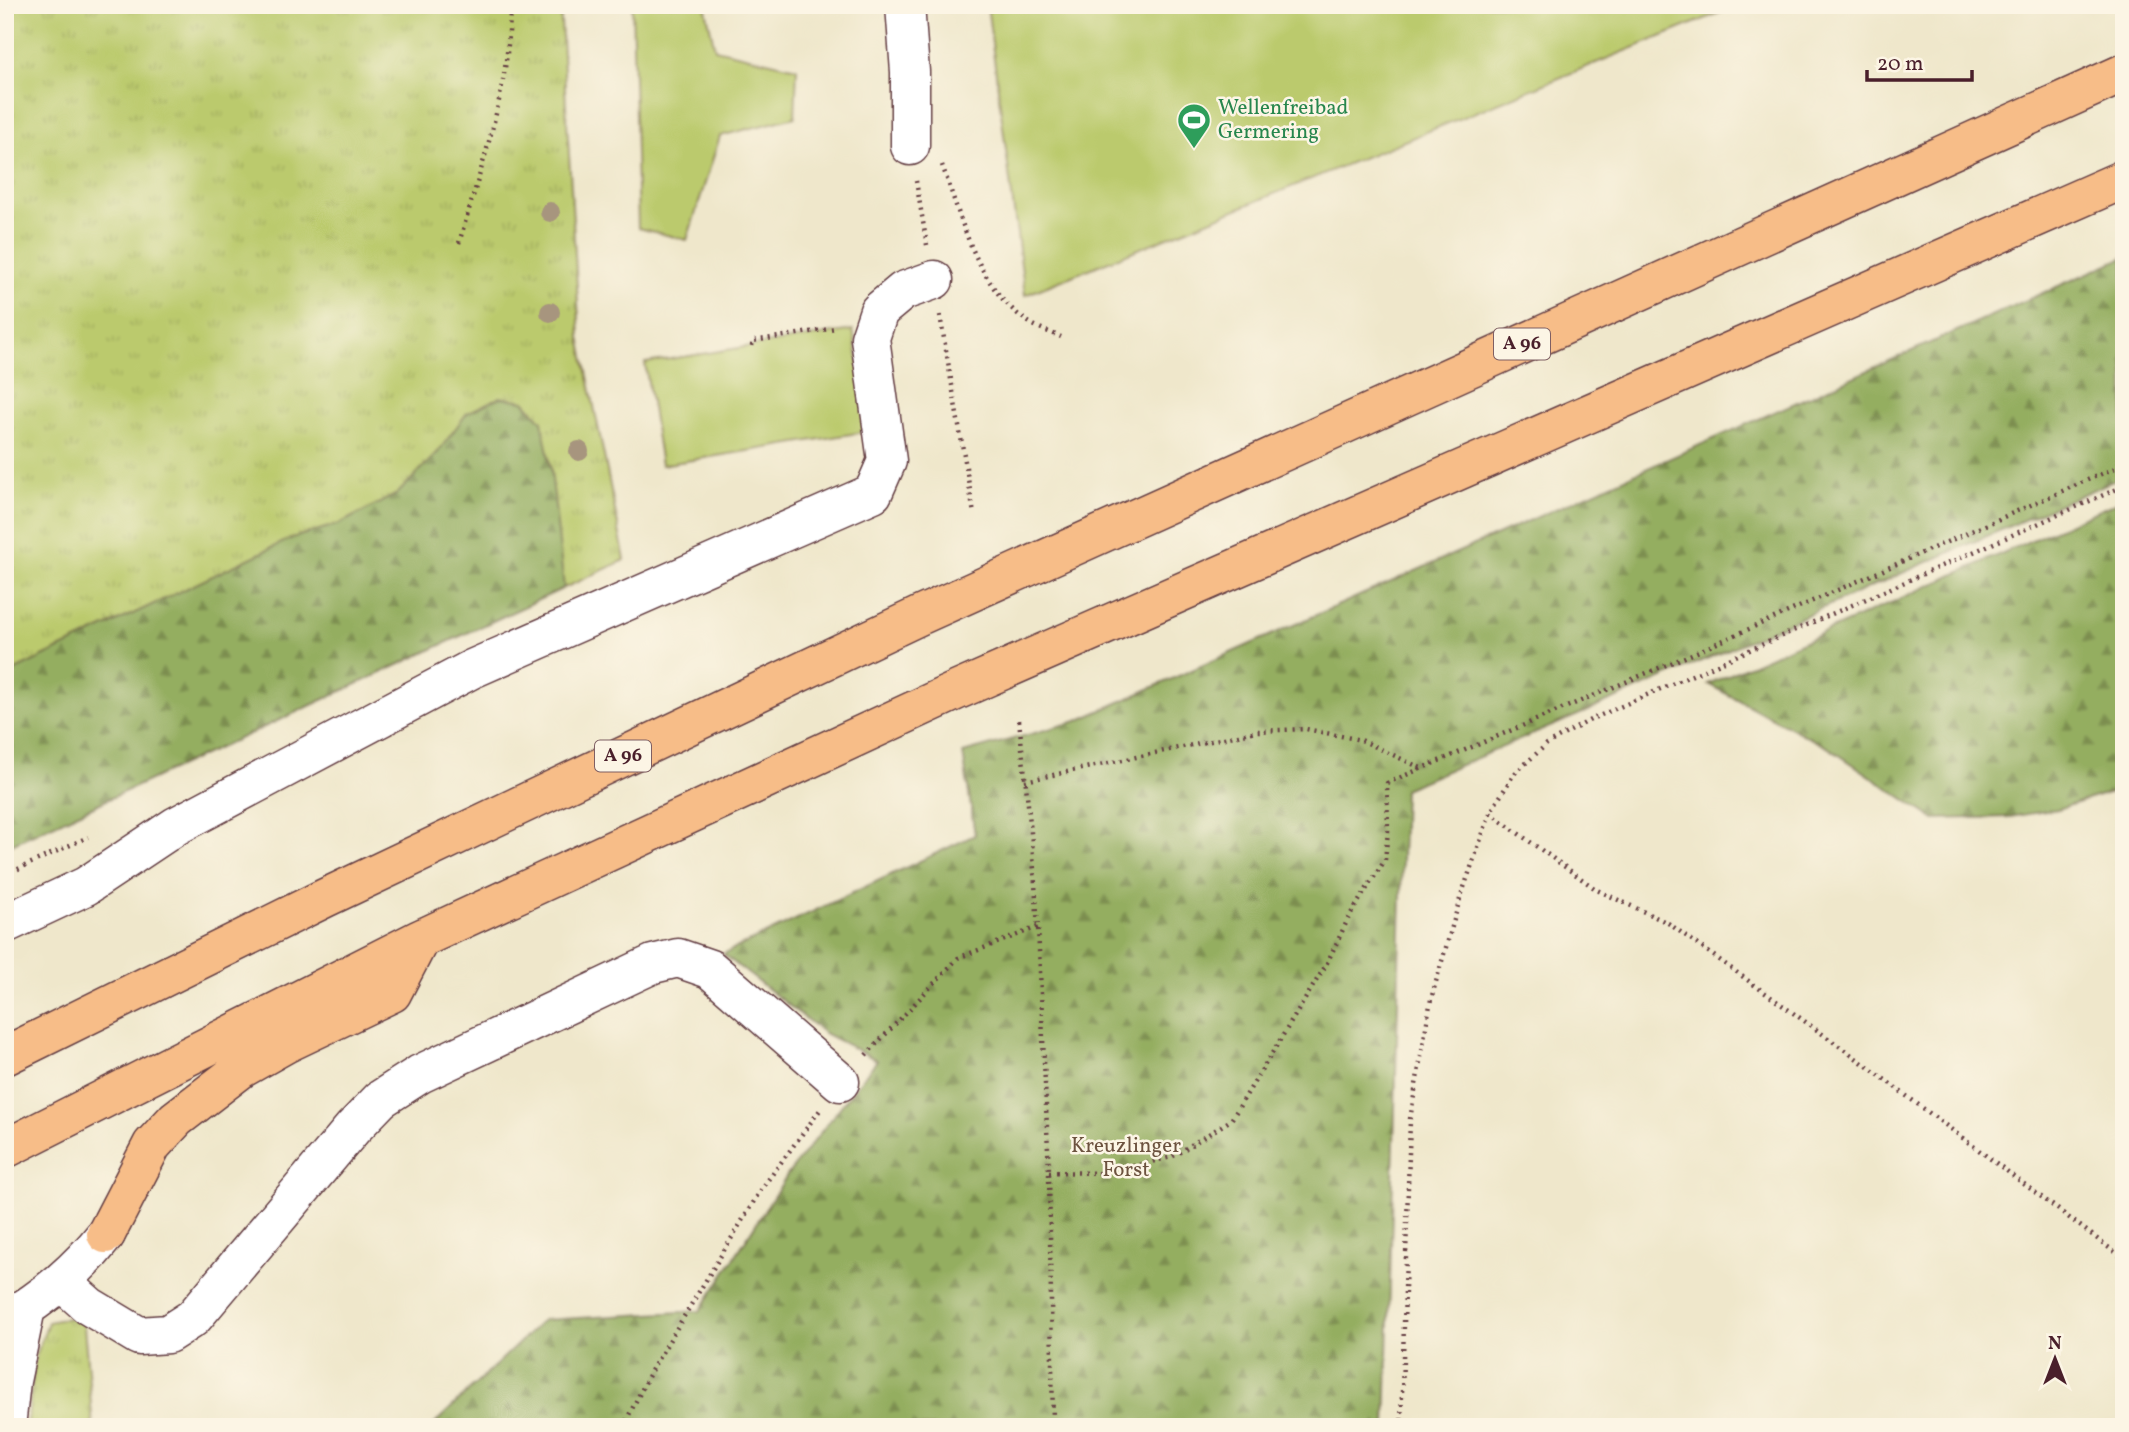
<svg xmlns="http://www.w3.org/2000/svg" width="2129" height="1432" font-family="Vollkorn,serif">
	<style>
		.grass { fill: url(#grass-tufts); stroke: #82744c; stroke-width: 2 }
		.forest { fill: url(#forest-firs); stroke: #6f6646; stroke-width: 2 }
		.pitch { fill: #bbca6d; stroke: #82744c; stroke-width: 2 }
		.lines { fill: none; stroke-linecap: round; stroke-linejoin: round }
		.minor-casing { stroke: #633d43; stroke-width: 41 }
		.highway-casing { stroke: #633d43; stroke-width: 41 }
		.path { stroke: #633d43; stroke-width: 4.5; stroke-dasharray: 2 5; stroke-linecap: butt }
		.minor { stroke: #fff; stroke-width: 38 }
		.highway { stroke: #f7bd88; stroke-width: 38 }
		.tree { fill: #a7957e }
		.labels { text-anchor: middle; dominant-baseline: central; stroke-width: 5; stroke-linejoin: round; paint-order: stroke }
		.shield { fill: #fcf5e5; stroke: #7f5f63; stroke-width: 2 }
		.shield-label { font-size: 19px; font-weight: bold; fill: #4a1f2b }
		.leisure-label { font-size: 21px; fill: #27864d; stroke: #fcf5e5; text-anchor: start }
		.park-label { font-size: 21px; fill: #6c523f; stroke: #fcf5e5 }
	</style>
	<defs>
		<pattern id="grass-tufts" width="24" height="20" patternUnits="userSpaceOnUse" patternTransform="scale(1.75)"><rect width="24" height="20" fill="#bbca6d"/><path d="M3 7l-1-3M5 7V3M7 7l1-3M15 17l-1-3M17 17v-4M19 17l1-3" fill="none" stroke="#a2ad5f"/></pattern>
		<pattern id="forest-firs" width="22" height="20" patternUnits="userSpaceOnUse" patternTransform="scale(1.75)"><rect width="22" height="20" fill="#94ae60"/><path d="M5 1l3.5 6h-7zM16 11l3.5 6h-7z" fill="#7b8d4f"/></pattern>
	</defs>
	<rect width="100%" height="100%" fill="#fcf5e5"/>
	<filter id="ink" filterUnits="userSpaceOnUse"><feTurbulence type="fractalNoise" baseFrequency=".0143" numOctaves="2"/><feDisplacementMap in="SourceGraphic" scale="14" xChannelSelector="R" yChannelSelector="G"/><feConvolveMatrix kernelMatrix="1 2 1 2 8 2 1 2 1" color-interpolation-filters="sRGB"/></filter>
	<filter id="wash" filterUnits="userSpaceOnUse"><feTurbulence type="fractalNoise" baseFrequency=".00686" numOctaves="4" result="noise"/><feDisplacementMap in="SourceGraphic" scale="28" xChannelSelector="R" yChannelSelector="G"/><feGaussianBlur stdDeviation="1.57" result="paint"/><feColorMatrix in="noise" values="0 0 0 0 0 0 0 0 0 0 0 0 0 0 0 0 0 1.4 0 .05"/><feComposite in="paint" operator="in"/></filter>
	<g filter="url(#wash)">
		<rect width="100%" height="100%" fill="#efe7cb"/>
		<path class="grass" d="M5,5H560L580,337L625,560L5,847Z
			M83,1315L93,1427H27L35,1359L48,1322Z"/>
		<path class="forest" d="M2124,257V476L1585,712L1404,789L1386,1427H431L543,1320L700,1311L788,1174L877,1060L824,1033L723,954L975,835L963,753L1077,721Z
			M500,397L524,401L542,421L551,470L564,588L5,847V675L292,538L339,524L397,494L438,452L467,413Z
			M2124,499V788L2058,809L2010,817L1934,819L1829,748L1708,684Z"/>
		<path class="pitch" d="M632,5H705L715,49L797,68L795,117L720,136L687,240L638,228Z
			M987,5H1739L1025,295Z
			M853,330L870,431L661,465L645,363Z"/>
	</g>
	<g filter="url(#ink)">
		<g class="lines">
			<g class="minor-casing">
				<path id="minor" d="M905,5L910,72V146
					M5,924L86,886L176,826L472,669L873,493L887,461L870,338L879,311L903,291L934,280
					M62,1282L89,1306L139,1336L168,1334L193,1318L353,1128L381,1099L420,1074L653,964L678,958L710,969L840,1082
					M5,1321C45,1297 77,1271 106,1234
					M6,1427L11,1381L26,1308"/>
			</g>
			<g class="highway-casing">
				<path id="highway" d="M5,1056L325,898L921,615L2124,73
					M5,1149L420,939L958,690L2124,179
					M106,1234L152,1145L176,1119L241,1069L287,1043L392,993L420,939"/>
			</g>
			<path class="path" d="M942,165C962,219 976,286 1027,321C1037,328 1050,332 1061,337
				M916,181L927,245
				M459,243C482,164 510,88 510,5
				M940,315L974,514
				M752,346L753,341L836,328
				M1019,720L1032,842L1038,927L1049,1172L1053,1427
				M1025,781L1257,731L1306,729L1361,740L1421,768
				M1490,813L1597,890L1668,923L1860,1061L2124,1259
				M5,875L88,837
				M866,1055L958,958L1038,927
				M1049,1172L1103,1173L1172,1157L1231,1120L1326,965L1350,915L1385,860L1388,831L1387,783L1699,651L2124,464
				M623,1427L652,1369L762,1188L820,1110
				M1401,1427L1410,1119L1431,999L1460,899L1490,813L1514,774L1547,744L1592,719L2124,486"/>
			<use href="#minor" class="minor"/>
			<use href="#highway" class="highway"/>
		</g>
		<g class="tree">
			<circle cx="550" cy="212" r="10"/>
			<circle cx="550" cy="312" r="10"/>
			<circle cx="579" cy="451" r="10"/>
		</g>
	</g>
	<defs>
		<g id="stadium-pin" transform="scale(1.75)"><path d="M0 17L-7.5 6A9.5 9.5 0 1 1 7.5 6Z" fill="#2e9e5b" stroke="#fcf5e5"/><path d="M0-5a6.5 5 0 1 0 0 10a6.5 5 0 1 0 0-10ZM-3.5-1.8h7v3.6h-7Z" fill="#fff"/></g>
	</defs>
	<g fill-rule="evenodd">
		<use href="#stadium-pin" x="1194" y="120"/>
	</g>
	<g class="labels">
		<g class="shield">
			<rect x="1494" y="328.5" width="56" height="31" rx="5"/>
			<rect x="595" y="740.5" width="56" height="31" rx="5"/>
		</g>
		<g class="shield-label">
			<text x="1522" y="344">A 96</text>
			<text x="623" y="756">A 96</text>
		</g>
		<g class="leisure-label">
			<text x="1218" y="108">Wellenfreibad<tspan x="1218" dy="24">Germering</tspan></text>
		</g>
		<g class="park-label">
			<text x="1126" y="1146">Kreuzlinger<tspan x="1126" dy="24">Forst</tspan></text>
		</g>
	</g>
	<rect width="2129" height="1432" fill="none" stroke="#fcf5e5" stroke-width="28"/>
	<g transform="translate(2055 1359)" stroke="#fcf5e5" stroke-width="5" paint-order="stroke">
	<path d="M0-5L12 26L0 18L-12 26Z" fill="#4a1f2b"/>
	<text y="-10" font-size="19" font-weight="bold" text-anchor="middle" fill="#4a1f2b">N</text>
	</g>
	<path d="M1867 70v10h105v-10" fill="none" stroke="#4a1f2b" stroke-width="3.5"/>
	<text x="1877" y="70" font-size="21" fill="#4a1f2b" stroke="#fcf5e5" stroke-width="5" paint-order="stroke">20 m</text>
</svg>
